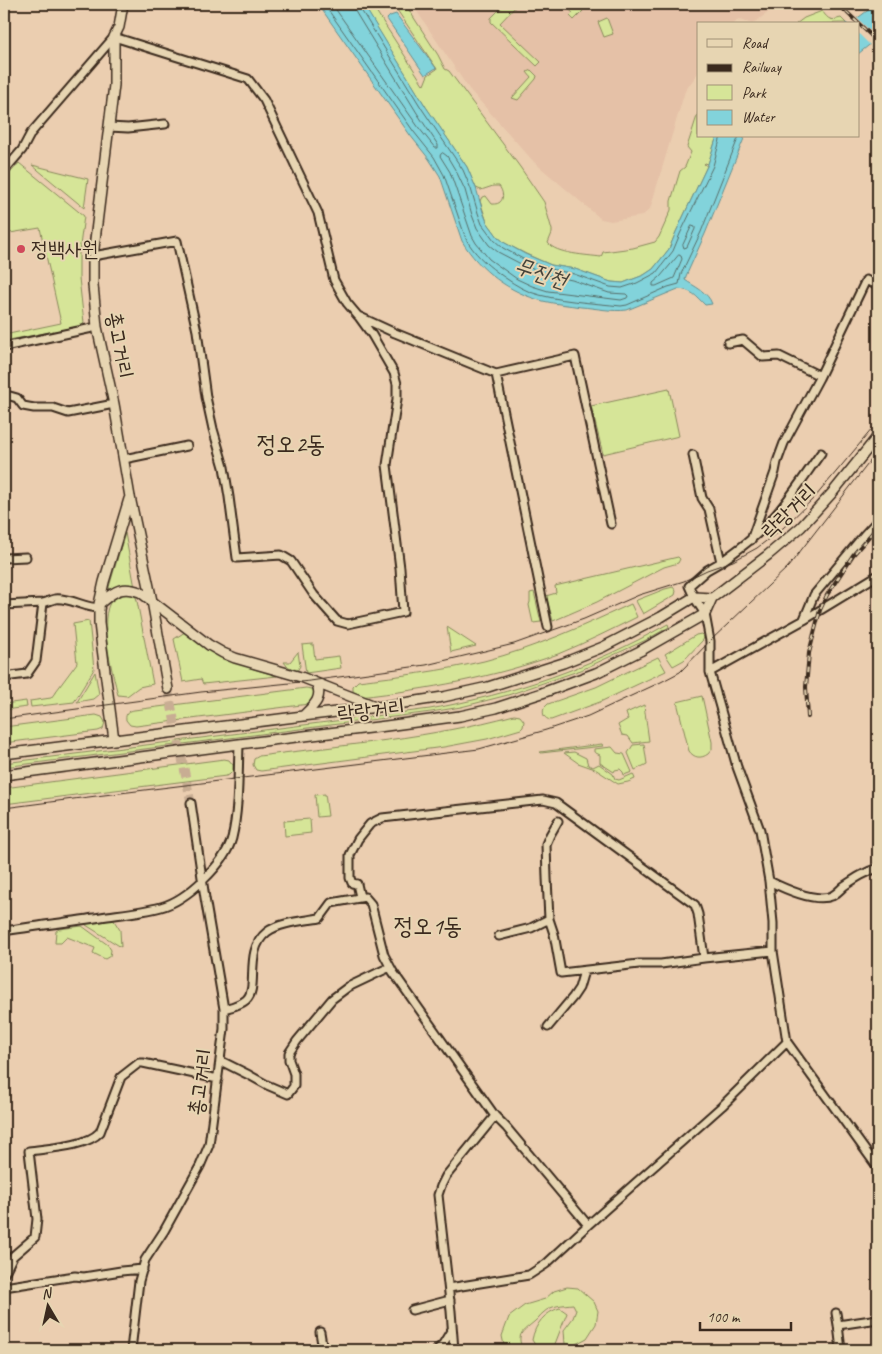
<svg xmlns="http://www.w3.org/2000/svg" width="882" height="1354" font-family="Caveat,'Poor Story',sans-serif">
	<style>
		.built { fill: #e5c1a7 }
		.green { fill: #d6e598; stroke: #88885b }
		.water { fill: #82d3db; stroke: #668f8f }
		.pier { fill: #ebceb0 }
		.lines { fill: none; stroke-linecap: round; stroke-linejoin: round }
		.shore { stroke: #576e6a; stroke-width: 1 }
		.major-tunnel { stroke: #c8ad93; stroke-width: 9; stroke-dasharray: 9 4.5; stroke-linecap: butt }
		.minor-casing { stroke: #3b2a1e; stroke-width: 11 }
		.major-casing { stroke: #3b2a1e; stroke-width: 12 }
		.minor { stroke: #e7d5b2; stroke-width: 7 }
		.major { stroke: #e7d5b2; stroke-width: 9 }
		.tram { stroke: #3b2a1e; stroke-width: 1 }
		.rail-casing { stroke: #3b2a1e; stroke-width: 4 }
		.rail { stroke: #e7d5b2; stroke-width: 2; stroke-dasharray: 5.5; stroke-linecap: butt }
		.poi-dot { fill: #d1495b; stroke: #e7d5b2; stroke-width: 2 }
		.labels { text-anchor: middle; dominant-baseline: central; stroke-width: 4; stroke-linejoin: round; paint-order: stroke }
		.poi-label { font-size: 21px; fill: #3b2a1e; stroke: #e7d5b2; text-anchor: start }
		.street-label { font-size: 21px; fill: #3b2a1e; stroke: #e7d5b2 }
		.water-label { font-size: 22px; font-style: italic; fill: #46433a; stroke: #e7d5b2 }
		.quarter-label { font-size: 24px; fill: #3b2a1e; stroke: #e7d5b2 }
	</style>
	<rect width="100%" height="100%" fill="#ebceb0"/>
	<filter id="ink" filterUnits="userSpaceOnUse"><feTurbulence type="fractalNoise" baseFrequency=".02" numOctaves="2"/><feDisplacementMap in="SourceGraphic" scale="10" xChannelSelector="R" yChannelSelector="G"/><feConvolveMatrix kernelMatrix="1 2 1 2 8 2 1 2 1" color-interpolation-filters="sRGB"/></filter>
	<g filter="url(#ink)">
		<path class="built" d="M412,4H780L752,24L738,19L734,24H698V73L685,91L650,209L642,216L611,221L601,219L534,162L469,89Z"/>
		<path class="green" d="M364,4H375L376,11L423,84L424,85L428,75L437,69L393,4H405L438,55L445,69L449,71L520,167L544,202L552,230V233L548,243C556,254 587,255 601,257L603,252L633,248L655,242L659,237L671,210V201L680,171L685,167L691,152L687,147L698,113V136H717L708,164L705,163L704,164L707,166L676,232L669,249L653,269L644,275L623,283L611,282L575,269L551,265L526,254L505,243L498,237L487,222L480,201L482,197L486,196L492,204C504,205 505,194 499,186H493L481,190L476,188L467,167L426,107L365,8Z
			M505,4H518L500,23L541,62L537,66L491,22V18Z
			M565,4H575L583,11L574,20L570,16L573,13L564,5Z
			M822,11C829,20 830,21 841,18L846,23L796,24L804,18Z
			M607,18L613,34L604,37L598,22Z
			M531,70L537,76L536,79L518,100L512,98L531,77L527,72Z
			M19,163L84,216L79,253V278L84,323L81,326L4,341V335L61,323L40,228L4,234V180Z
			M32,165L88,179L84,208Z
			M669,389L679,436L603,454L591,406Z
			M125,533L135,588L110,590L109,587Z
			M678,557L680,559L678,563L664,567L597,602L553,621L546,596L556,593L555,586Z
			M673,587L676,591L675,595L643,614L636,601L637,600L665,589Z
			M534,592L541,622L533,623L529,605L530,602V593Z
			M126,594H130L136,597L137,601L153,684L139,687L127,696L118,695C113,674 97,617 112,600C116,596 120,595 126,594Z
			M631,604L637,617C611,630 585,643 558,654C493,678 428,689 360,697L353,693V686L358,681C400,676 442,671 484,661C535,648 583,626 631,604Z
			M89,621L94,669L74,702L31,707L30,701L51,698L77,663L73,624Z
			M668,624L669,627L646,640L581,670L508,695L461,707L431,712L354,722L4,767V763L430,709C513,694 592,667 666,625Z
			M447,627L476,646L451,652Z
			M185,632C214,658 241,665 277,676L203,684L201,679L183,682L174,639Z
			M701,634L704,637L703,640L684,660L673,666L665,654L696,635Z
			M313,644L315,659L339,656L341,668L306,673L302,645Z
			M298,652L300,666L297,671L287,666L284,662H290Z
			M658,657L666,671L600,702L551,720C544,719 542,714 544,708L548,704L596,687Z
			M95,672L99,694L93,699L77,702Z
			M306,688L312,689L316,694L312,703L309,704L136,726L130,725L126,720C125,713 129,711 134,710Z
			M702,696L712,742V749L708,754C701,759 694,758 689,751L677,702Z
			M26,701L27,707L4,710V704Z
			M644,705L649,741L633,743L628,736L622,735L618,725L628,719L626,713Z
			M96,715L102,717L105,722L103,729L98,731L4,743V727Z
			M514,715L520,716L524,721L523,727L521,729L487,739L444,747L261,771L256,770L253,765L254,759L259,756C344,745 431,738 514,715Z
			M602,744L603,746L541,753L540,752Z
			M644,744L647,764L635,770L628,753L633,745Z
			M612,747L617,753L624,754L632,772L624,775L623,772L620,769L615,770L614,772L600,763V755L594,752V749Z
			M574,752L586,758L588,765L593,767L599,764L613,774L615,779L619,780L633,774L635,779L628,782L618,784L595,769L578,763L564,753Z
			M224,759L229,760L233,765V771L229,775L226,776L4,804V788Z
			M325,794L328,816L317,817L315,795Z
			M310,819L311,833L285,836L284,821Z
			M113,919L120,930L121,947L86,925L85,924L86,923Z
			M82,926L108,945L111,950L110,956L105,959L93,953L95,948L67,937L61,943H55L56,931L59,929Z
			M567,1287L578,1288L594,1302L598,1311L596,1324L587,1338L574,1345L565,1344L564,1330L573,1318L576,1310L573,1304C563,1305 551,1305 543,1313C540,1315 538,1319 535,1321C524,1331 515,1333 523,1350H505L502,1336L509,1317L525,1305L545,1299L554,1291Z
			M560,1308L567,1313L553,1349L552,1350C541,1350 537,1349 532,1340C535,1324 545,1312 560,1308Z"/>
		<path class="water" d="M318,4H363L426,107L467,167L476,188L483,212L487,222L498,237L505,243L525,254L551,265L575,269L611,282L623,283L644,275L653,269L669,249L676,232L708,164L717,136H745L705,234L686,276L685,280C695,287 708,292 712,304L705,305C696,296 692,290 678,289L627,310C612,312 596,308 581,307C569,305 555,304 543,301C510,293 479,270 462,241L440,176L429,159L410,135Z
			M878,5V38L858,54V24H845C858,21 866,9 878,5Z
			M396,14L436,68L425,75L387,19L390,16Z"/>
		<path class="pier" d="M856,17L878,38V41L872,47L858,33V24H848L845,21Z"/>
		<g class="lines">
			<path class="shore" d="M324,4L414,132L434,157L444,175L466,239C474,253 485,263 497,272C508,280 518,287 530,292C555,301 594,303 621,306L627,305L668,287L679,284L681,274L701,232L739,136
				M332,4L419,128L435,148H438V145L417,113L356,13L353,4
				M359,4L361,10L422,109L463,170L471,189L478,213L482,224L494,240L503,248L523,259L550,269L574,274L610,287L622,288L637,283L656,273L673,251L680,234L713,166L721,136
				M443,153L447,156L457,173L465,190L472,215L477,228L489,245L498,252L521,264L547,275L572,280L609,293L626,294L628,296L627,298L621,300L548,291L532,286L517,279L489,259L476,243L472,236L450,172L440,156L441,154Z
				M692,226L695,227V229L687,247L684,248L683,245Z
				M679,255L681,256L682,259L674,278L656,286H653V283L660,277Z"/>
			<path class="major-tunnel" d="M168,689L191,803"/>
			<g class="minor-casing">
				<path id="minor" d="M109,127L128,128L165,124
					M4,171L22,150L31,133L114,37L248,79L264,100L318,213L334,280L347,303L358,316L395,333L496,374L575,356L611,524
					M93,256L177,241L197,331L206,397L213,429L224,467L229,497L237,558L281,555L291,561L314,595L337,621L348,624L403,612L400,568L387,465L397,399V384L394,373L372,335L359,317
					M728,343L743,340L763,357L779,356L820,376
					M4,347L97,327
					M496,374L548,627
					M4,397L10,396L17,398L23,406L34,408H53L68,413L114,404
					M693,455L702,498L709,509L721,562L707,570L689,586L694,597L705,614L710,641V672L737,767L760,830L769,881L773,923V951L787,1042L878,1168
					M124,459L187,446
					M751,540L775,472L777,462L784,443L819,378L866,280L878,286
					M4,558L26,557
					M721,562C739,549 757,536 772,519C790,499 805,475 821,453
					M4,605L43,603
					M804,619L814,595L864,535L878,520
					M710,672L804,620L878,575
					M4,677L27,674L36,661L43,603C47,602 51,600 55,599C69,597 84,608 100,608
					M558,821L550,835L546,844L547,878L549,919L554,934L561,973L639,964H661L704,958
					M769,881C785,889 815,903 832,896C836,894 841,889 844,886C856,878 865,872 878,868
					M360,897L357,884L352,883L350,878V855L358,839L370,824L382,818L543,800L556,803L695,905L698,914L704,958L773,951
					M4,931C36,926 69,922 101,917C121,914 142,912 161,907C187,900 225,864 232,838C239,809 238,773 239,744
					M499,936L531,928L549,919
					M224,1009C231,1007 240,1005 246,1000C260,988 243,951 267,932C280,922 304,921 320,918L331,903L365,897L371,904L384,955L393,972L495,1116L446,1176L441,1186L438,1195L451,1311L454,1350
					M548,1027L573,997L579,988L584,971
					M221,1061L249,1075L267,1085L288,1094L294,1086V1074L289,1060V1053L297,1041L332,999L348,987L390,967
					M495,1116L506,1127L588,1225L722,1106L787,1042
					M4,1274L13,1256L35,1237L37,1219L29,1151C50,1148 86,1147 100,1132L121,1077L139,1063H143L218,1079
					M4,1287L75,1276L84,1277L121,1271L143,1269
					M449,1288L529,1275L546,1264L588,1225
					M412,1310L450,1300
					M836,1313L838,1325
					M320,1332L323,1350
					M131,1350L139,1281L145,1260L164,1231L200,1166L209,1145L224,1029V1009L205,898L191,803
					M437,1350L443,1344L452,1329
					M841,1350L838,1325L878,1319"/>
			</g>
			<g class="major-casing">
				<path id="major" d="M123,4L119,27L114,37V85L93,256V285L97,327L114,404L130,497L152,601L168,689
					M99,604C114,592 120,585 140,592L209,645L223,653L235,658L301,677L375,706
					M303,716C313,706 323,699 317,684
					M114,740L102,648L99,623V604L104,582L129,499
					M4,754L303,716L378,707L443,697L488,687L563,663L603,647L661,617L694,597L712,598
					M4,775L239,744L386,726L460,716L496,708L542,693L596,673L640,651L705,614L712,598L768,555L801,527L833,492L878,436"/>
			</g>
			<use href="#minor" class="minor"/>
			<use href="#major" class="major"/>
			<path class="tram" d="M4,719L201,692L310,681L426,665L514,644L584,619L639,595L684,581L707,570L733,561L757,548L783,528L816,496L878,422
				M4,808L104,795L479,749L546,730L588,716L661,682L680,672L710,641L788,567L878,451"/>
			<g class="rail-casing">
				<path id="rail" d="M838,4L878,42
					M808,717L806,687L809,653L820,610L827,595L853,555L878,526"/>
			</g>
			<use href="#rail" class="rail"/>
		</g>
	</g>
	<circle class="poi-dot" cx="21" cy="249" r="5"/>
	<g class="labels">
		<g class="poi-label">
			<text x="31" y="249">정백사원</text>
		</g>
		<g class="street-label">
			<text transform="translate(120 345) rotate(79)">총고거리</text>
			<text transform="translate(789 511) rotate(-45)">락랑거리</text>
			<text transform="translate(371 710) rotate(-7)">락랑거리</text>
			<text transform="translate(200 1082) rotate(-82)">총고거리</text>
		</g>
		<g class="water-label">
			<text transform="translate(541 273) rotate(18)">무진천</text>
		</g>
		<g class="quarter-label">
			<text x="291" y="444">정오2동</text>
			<text x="428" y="926">정오1동</text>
		</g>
	</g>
	<rect width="882" height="1354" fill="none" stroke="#e7d5b2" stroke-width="20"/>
	<rect x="10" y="10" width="862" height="1334" fill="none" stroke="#3b2a1e" stroke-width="2" filter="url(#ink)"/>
	<rect x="697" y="22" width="162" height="115" fill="#e7d5b2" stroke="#a29177"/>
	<rect x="707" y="39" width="25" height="8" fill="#e7d5b2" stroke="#a29177"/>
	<text x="742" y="48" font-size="15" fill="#3b2a1e">Road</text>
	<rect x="707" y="64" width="25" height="8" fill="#3b2a1e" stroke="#a29177"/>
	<text x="742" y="72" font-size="15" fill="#3b2a1e">Railway</text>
	<rect x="707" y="85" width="25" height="15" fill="#d6e598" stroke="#a29177"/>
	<text x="742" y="98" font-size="15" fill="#3b2a1e">Park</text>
	<rect x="707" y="110" width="25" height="15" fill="#82d3db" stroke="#a29177"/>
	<text x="742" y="122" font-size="15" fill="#3b2a1e">Water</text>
	<g transform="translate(48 1306) rotate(351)" stroke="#e7d5b2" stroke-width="4" paint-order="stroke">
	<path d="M0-4L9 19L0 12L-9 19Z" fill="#3b2a1e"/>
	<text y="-8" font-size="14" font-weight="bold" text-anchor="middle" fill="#3b2a1e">N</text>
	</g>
	<path d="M700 1322v8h91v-8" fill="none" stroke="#3b2a1e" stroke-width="2.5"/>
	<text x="707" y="1322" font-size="15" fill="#3b2a1e" stroke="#e7d5b2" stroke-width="4" paint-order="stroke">100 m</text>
</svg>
